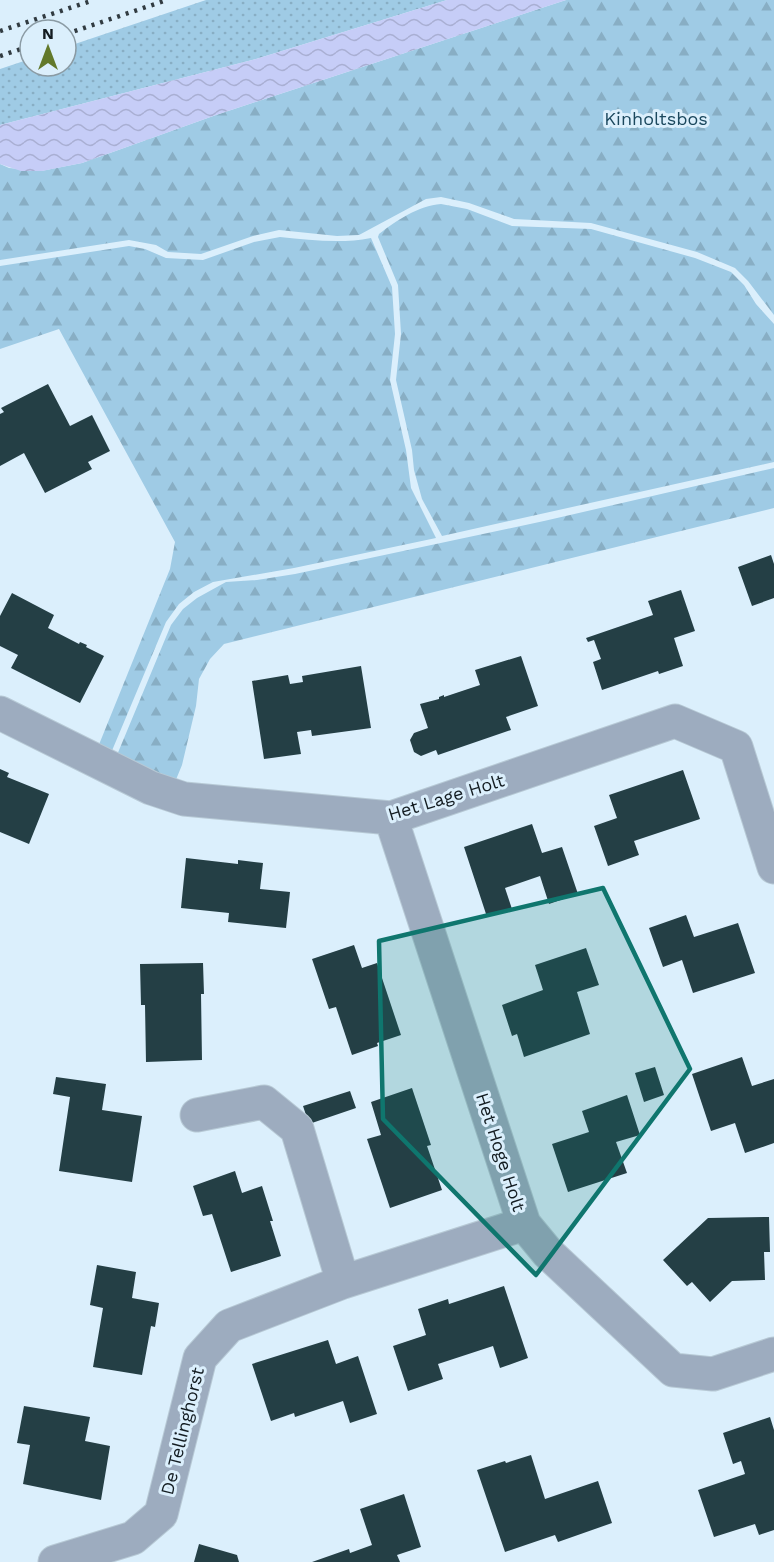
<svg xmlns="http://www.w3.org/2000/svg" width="774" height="1562" font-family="'Work Sans',sans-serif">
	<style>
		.grass { fill: url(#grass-dots) }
		.forest { fill: url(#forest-firs) }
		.water { fill: url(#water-waves) }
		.building { fill: #243f45 }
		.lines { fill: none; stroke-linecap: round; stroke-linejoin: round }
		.street-casing { stroke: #b7c9d5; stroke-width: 35 }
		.street { stroke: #9dacbf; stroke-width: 33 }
		.rail { stroke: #313b41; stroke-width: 4.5; stroke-dasharray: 3 6; stroke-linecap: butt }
		.marked { fill: #0f766e; fill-opacity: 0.2; stroke: #0f766e; stroke-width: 4.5; stroke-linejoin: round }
		.labels { text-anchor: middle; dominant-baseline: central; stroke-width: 6; stroke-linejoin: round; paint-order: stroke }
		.park-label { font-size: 18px; fill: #1b485e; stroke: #dbeffc }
		.street-label { font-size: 18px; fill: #131c21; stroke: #dbeffc }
	</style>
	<defs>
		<pattern id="grass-dots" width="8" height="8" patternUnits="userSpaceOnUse" patternTransform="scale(1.5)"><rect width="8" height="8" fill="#9fcbe5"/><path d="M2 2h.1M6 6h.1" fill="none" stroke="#88aec4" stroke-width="1.8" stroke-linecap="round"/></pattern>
		<pattern id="forest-firs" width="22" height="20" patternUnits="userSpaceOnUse" patternTransform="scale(1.5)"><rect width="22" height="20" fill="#9fcbe5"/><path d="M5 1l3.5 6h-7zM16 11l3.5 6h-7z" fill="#88aec4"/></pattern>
		<pattern id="water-waves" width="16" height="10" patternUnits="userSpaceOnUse" patternTransform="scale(1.5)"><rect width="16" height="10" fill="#c6cdf7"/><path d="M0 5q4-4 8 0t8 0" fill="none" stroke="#a9afd3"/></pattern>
	</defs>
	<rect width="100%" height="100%" fill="#dbeffc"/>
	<path class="grass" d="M206,0H447L256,59L0,125V69L30,59V66H66V47Z"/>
	<path class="forest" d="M566,0H774V315L748,281L735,268L697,252L591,223L514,219L469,203L441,197L426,199L359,235L337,236L279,230L253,236L201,254L168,252L156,245L129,240L0,260V164L9,168L41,171L82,163L216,115Z
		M441,204L467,209L512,226L591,229L695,258L731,272L744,285L756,304L774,324V462L442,536L422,499L414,470L412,450L396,380L401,334L398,285L378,237L379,234C397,220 418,206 441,204Z
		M280,237C311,240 341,244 371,238L392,287L395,334L390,380L406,450L411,488L436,538L294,568L213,582L194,592L179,604L166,622L111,753L98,747L170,569L175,542L59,329L0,349V266L129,246L145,249L166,258L203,260L254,242Z
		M774,468V508L224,644L210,659L199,679L196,706L182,765L175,782L117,755L171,625L183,609L197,598L226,582L257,580L295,574L544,521Z"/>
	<path class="water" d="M447,0H566L216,115L82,163L42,171H21L0,164V125L256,59Z"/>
	<path class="building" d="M48,384L70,426L92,415L110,451L88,462L92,469L45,493L24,453L0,466V414L4,412L1,408Z
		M771,555L774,564V598L752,606L738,567Z
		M681,590L695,631L674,638L683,666L659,674L658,671L602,690L593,662L601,659L594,640L588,642L586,638L653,615L648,601Z
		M12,593L54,615L48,628L79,644L80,642L87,645L86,647L104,656L80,703L11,668L18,655L0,646V616Z
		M521,656L538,706L506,717L511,730L438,755L436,750L421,756L414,752L410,740L414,733L428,728L420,704L439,699V697L444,695V697L480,685L475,670Z
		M361,666L371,728L312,736L311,730L297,732L301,754L264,759L252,681L288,675L290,684L303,682L302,676Z
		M0,769L9,773L7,777L49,794L29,844L0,832Z
		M683,770L700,819L634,841L639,855L608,866L594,826L617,818L609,795Z
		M532,824L542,853L562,847L578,894L549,904L540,876L505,888L512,909L487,917L464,847Z
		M186,858L238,864V860L263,863L260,889L290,892L286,928L228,922L229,913L181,908Z
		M686,915L694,937L738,923L755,973L693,993L682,960L663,967L649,928Z
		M354,945L362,968L377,963L401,1035L377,1043L378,1046L352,1055L336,1007L329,1009L312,959Z
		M586,948L599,985L577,992L590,1034L524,1057L517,1034L512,1036L502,1005L543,990L535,965Z
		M203,963L204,994H201L202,1060L146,1062L145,1005H141L140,964Z
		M742,1057L752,1086L774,1079V1143L745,1153L735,1123L711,1131L692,1074Z
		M655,1067L664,1095L644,1102L635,1073Z
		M56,1077L106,1084L102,1110L142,1116L132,1182L59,1171L70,1097L53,1094Z
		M412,1088L431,1145L427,1146L442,1190L390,1208L367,1139L381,1135L371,1102Z
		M350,1091L356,1108L309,1124L303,1106Z
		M627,1095L640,1135L616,1142L627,1173L568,1192L552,1144L589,1132L582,1111Z
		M235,1171L242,1193L262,1186L273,1221H270L281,1256L231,1272L212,1214L203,1216L193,1186Z
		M769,1217L770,1252H764L765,1280L732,1281L710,1302L692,1282L687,1286L663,1260L708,1218Z
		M97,1265L136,1272L132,1298L159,1303L155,1327L151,1326L142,1375L93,1367L103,1308L90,1305Z
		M504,1286L528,1358L500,1368L493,1346L438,1364L443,1379L408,1391L393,1346L426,1335L418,1309L448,1299L449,1304Z
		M328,1340L336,1364L358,1356L377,1414L350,1423L343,1401L295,1417L294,1413L271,1421L252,1364Z
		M24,1406L90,1417L85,1441L110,1446L101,1500L23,1484L30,1445L17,1443Z
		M770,1417L774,1430V1530L759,1535L755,1524L714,1537L698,1490L745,1474L741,1461L733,1464L723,1433Z
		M531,1455L545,1499L598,1481L612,1523L558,1542L555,1535L505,1552L477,1470L505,1461L506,1463Z
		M404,1494L421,1547L397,1555L400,1562H312L349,1549L350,1553L372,1545L360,1509Z
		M199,1544L237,1555L239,1562H194Z"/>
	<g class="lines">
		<g class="street-casing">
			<path id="street" d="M0,713L151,788L184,799L391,818L675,721L736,747L774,867
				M391,818L524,1224L548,1253L673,1370L713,1374L774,1354
				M197,1115L264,1102L297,1129L343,1282
				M55,1562L133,1538L161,1514L200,1358L229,1326L343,1282L524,1224"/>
		</g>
		<use href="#street" class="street"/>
		<path class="rail" d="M0,31L94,0
			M66,34L167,0
			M0,56L30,46"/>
	</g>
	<path class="marked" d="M603,888L690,1069L536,1275L383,1119L379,941Z"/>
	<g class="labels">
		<g class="park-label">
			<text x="656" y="118">Kinholtsbos</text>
		</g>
		<g class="street-label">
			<text transform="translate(446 797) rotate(-17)">Het Lage Holt</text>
			<text transform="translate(501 1152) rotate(72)">Het Hoge Holt</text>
			<text transform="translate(182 1431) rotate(-76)">De Tellinghorst</text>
		</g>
	</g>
	<g transform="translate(48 48)"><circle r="28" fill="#dbeffc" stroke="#8b9ba4" stroke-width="1.5"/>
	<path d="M0-4.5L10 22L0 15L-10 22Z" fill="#62792b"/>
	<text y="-9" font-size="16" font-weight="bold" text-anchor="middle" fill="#131c21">N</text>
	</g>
</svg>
